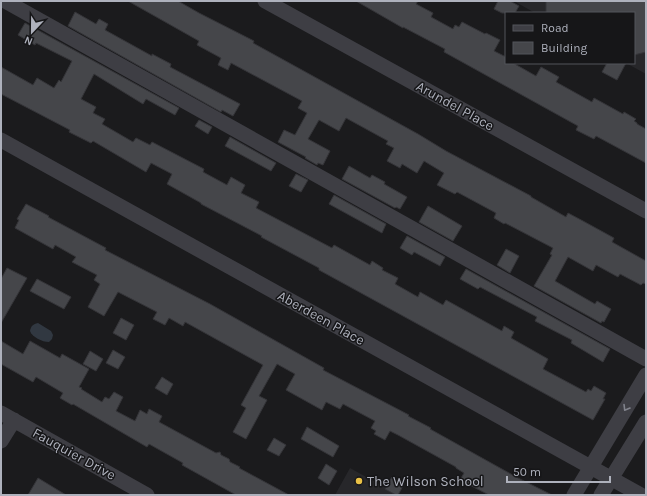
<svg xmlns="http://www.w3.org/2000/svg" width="647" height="496" font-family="Karla,sans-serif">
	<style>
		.built { fill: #27272a }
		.water { fill: #313841 }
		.building { fill: #45464a; stroke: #353539 }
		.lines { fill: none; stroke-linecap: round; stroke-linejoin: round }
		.minor { stroke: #3e3e44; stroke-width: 15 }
		.oneway { stroke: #81838c }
		.poi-dot { fill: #eac146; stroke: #161618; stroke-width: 1.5 }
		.labels { text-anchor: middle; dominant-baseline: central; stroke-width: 3; stroke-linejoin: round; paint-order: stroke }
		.street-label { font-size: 14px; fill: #aeb1bc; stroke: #161618 }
		.poi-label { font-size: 14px; fill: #aeb1bc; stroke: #161618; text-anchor: start }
	</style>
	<rect width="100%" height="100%" fill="#1b1b1d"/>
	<path class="built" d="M514,1H646V74L626,63H634V13H535Z
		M350,468L399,495H335Z"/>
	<path class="water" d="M38,323L51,331L53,335L52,339L49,342C42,342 32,337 30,331C31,326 33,324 38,323Z"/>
	<path class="building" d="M128,1H178L199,13L254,41L253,43L418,134L446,151L531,196V197L566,217L568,213L583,221L614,238L612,242L646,261V284L643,283L641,285L620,274L618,277L596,265L593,271L568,257L555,281L595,304L597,301L611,309L604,322L602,321L601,323L534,286L552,255L550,254L553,248L505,223L504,224L494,218L496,213L457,192L455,194L437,185L444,173L424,161L417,173L402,164L400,168L387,161L394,148L386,144L388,141L346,118L339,131L319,120L308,139L330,151L323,165L318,163L317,165L305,158L306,157L278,142L284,130L295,135L307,113L298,108L302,101L231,63L228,70L218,65L221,58L197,45L199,41Z
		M356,1H418L416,4L433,13L431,17L453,29L455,25L459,27L462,22L485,34L486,33L500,40L494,51L506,57V63H513L536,76L541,67L559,77L556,82L592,102L594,98L623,114L624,112L636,119L634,121L637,123V124L646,129V163L596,136L594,139L576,130L578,126L444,52L445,49L403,27V28Z
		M498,1H510L519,6L515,13H502L494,9Z
		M546,1H646V52L634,55V13H546Z
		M75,12L96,24L99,19L108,24L105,30L152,56V54L171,64L170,67L240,104L233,116L222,110L221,112L68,26Z
		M25,23L179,108L175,115L146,99L143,104L94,74L81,99L96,107L93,113L105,119L102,124L133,142L136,138L150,145L152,142L204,169L203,172L227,185L231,177L245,185L241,193L259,202L256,208L332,248L334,245L370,265L372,261L383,268L382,270L398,278L395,284L418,297L420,292L443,305L446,300L502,331L504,326L514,332L511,338L548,359L543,369L586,392L588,389L591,391L594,386L606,393L603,399H605L593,420L319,270V268L261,237L262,236L201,204V203L167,184L172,174L151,163L146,172L93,141L91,143L69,132L70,130L1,94V67L33,85L37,78L54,88L59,80L61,82L72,61L36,43L35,45L18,35Z
		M607,63H626L617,80L602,72Z
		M199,120L212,127L208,134L195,126Z
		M230,137L276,163L271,171L225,146Z
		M349,166L370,178L372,175L385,182L384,184L407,197L400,209L396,207L395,208L342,179Z
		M296,174L308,180L301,192L289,186Z
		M334,195L386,224L382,233L329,204Z
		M26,204L49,216L48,217L106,248L105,250L210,304L324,368L323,370L409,415L408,416L431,428L430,429L518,478L552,495H489L460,480L464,473L456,468V467L398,435L390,431L385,440L374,434L376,431L371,428L375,421L343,404L340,409L326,402L322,410L286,390L295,374L277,364L259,396L267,400L246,439L233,432L246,408L241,405L263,365L185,322L183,326L169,318L165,325L153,319L157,312L118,292L104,316L88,307L100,284L94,280L97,275L72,262L76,257L55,245L53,249L15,228L19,220L17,219Z
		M428,206L462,226L453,241L419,222Z
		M407,236L445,257L440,266L414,252L412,255L400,248Z
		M506,249L519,256L510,273L497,265Z
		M7,268L27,278L1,323V279Z
		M466,269L610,349L603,362L571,343L572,340L535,321L537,317L480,287L478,289L460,279Z
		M37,279L71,297L64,309L30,291Z
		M121,318L134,325L126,340L113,333Z
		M1,341L23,354L30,341L60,358L62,354L89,369L79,387L82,388L81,389L102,402L105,397L109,399L114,392L123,397L116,411L135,421L140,410L147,414L149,409L162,416L159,422L216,453L220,452L221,455L229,459L230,462L240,467L239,468L289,495H236L182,465L183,463L149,444L147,447L73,404L72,405L60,398L63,393L36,377L33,382L1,364Z
		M113,350L125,357L118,369L106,363Z
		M90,351L103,359L96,371L83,364Z
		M162,377L173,384L167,395L155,388Z
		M307,427L339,446L333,457L301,439Z
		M274,438L286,445L279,456L267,450Z
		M326,464L337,471L329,485L318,478Z
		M392,477L404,484L398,495H396L385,489Z
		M38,478L66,495H28Z"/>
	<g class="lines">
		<path class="minor" d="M5,1L646,359
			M265,1L646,211
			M1,140L641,495
			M1,413L147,495
			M1,441L14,420
			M574,495L646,375
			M601,495L646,422"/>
	</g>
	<defs><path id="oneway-chevron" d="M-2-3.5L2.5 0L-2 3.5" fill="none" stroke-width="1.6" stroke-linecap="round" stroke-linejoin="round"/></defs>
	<use class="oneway" href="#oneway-chevron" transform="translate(626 408) rotate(121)"/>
	<circle class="poi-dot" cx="359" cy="481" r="4"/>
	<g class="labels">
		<g class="street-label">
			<text transform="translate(455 106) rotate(29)">Arundel Place</text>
			<text transform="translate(321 318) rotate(29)">Aberdeen Place</text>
			<text transform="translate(74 454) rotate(29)">Fauquier Drive</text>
		</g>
		<g class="poi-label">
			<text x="367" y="481">The Wilson School</text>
		</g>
	</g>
	<rect width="647" height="496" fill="none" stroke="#aeb1bc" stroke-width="4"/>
	<rect x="505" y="12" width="130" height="52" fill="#161618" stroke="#53545a"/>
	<rect x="513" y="25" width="20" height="6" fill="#3e3e44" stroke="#53545a"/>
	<text x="541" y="32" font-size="12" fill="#aeb1bc">Road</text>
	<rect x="513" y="42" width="20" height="12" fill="#45464a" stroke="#53545a"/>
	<text x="541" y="52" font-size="12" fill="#aeb1bc">Building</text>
	<g transform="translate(32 32) rotate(202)" stroke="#161618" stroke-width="3" paint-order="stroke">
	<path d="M0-3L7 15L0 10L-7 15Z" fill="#aeb1bc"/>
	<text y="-6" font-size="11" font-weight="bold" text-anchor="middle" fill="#aeb1bc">N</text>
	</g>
	<path d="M507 476v6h103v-6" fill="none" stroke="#aeb1bc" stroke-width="2"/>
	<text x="513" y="476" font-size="12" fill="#aeb1bc" stroke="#161618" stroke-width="3" paint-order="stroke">50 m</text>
</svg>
